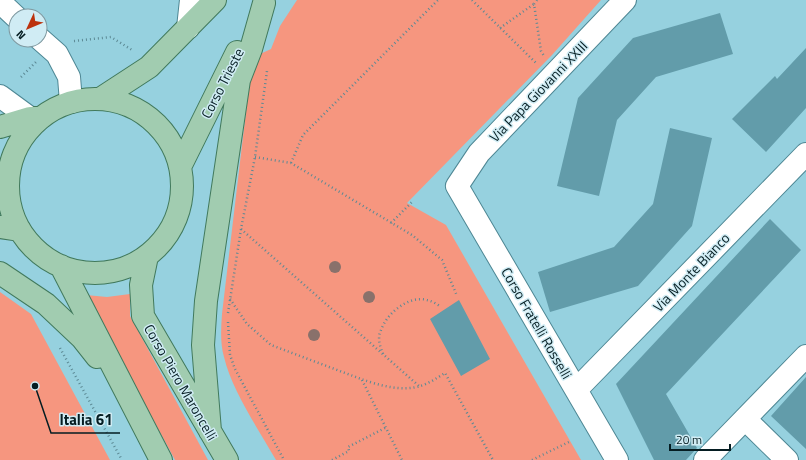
<svg xmlns="http://www.w3.org/2000/svg" width="806" height="460" font-family="'Titillium Web',sans-serif">
	<style>
		.green { fill: #f6967f }
		.building { fill: #629caa }
		.lines { fill: none; stroke-linecap: round; stroke-linejoin: round }
		.minor-casing { stroke: #4e8794; stroke-width: 24 }
		.major-casing { stroke: #41795c; stroke-width: 24 }
		.path { stroke: #5c8994; stroke-width: 2.5; stroke-dasharray: 1 3; stroke-linecap: butt }
		.minor { stroke: #fff; stroke-width: 22 }
		.major { stroke: #a1ccb0; stroke-width: 22 }
		.tree { fill: #89716b }
		.labels { text-anchor: middle; dominant-baseline: central; stroke-width: 3; stroke-linejoin: round; paint-order: stroke }
		.street-label { font-size: 14px; fill: #051d22; stroke: #d0ecf4 }
		.leader { fill: none; stroke: #051d22; stroke-width: 1.5 }
		.callout-dot { fill: #051d22; stroke: #d0ecf4; stroke-width: 1.5 }
		.callout-label { font-size: 15px; text-anchor: middle; font-weight: bold; fill: #051d22; stroke: #d0ecf4; stroke-width: 3; stroke-linejoin: round; paint-order: stroke }
	</style>
	<rect width="100%" height="100%" fill="#96d1df"/>
	<path class="green" d="M297,0H601L552,55L407,203L446,225L581,460H276C259,430 232,391 224,357C220,343 221,328 222,314L252,61L258,55L271,49L280,26Z
		M0,292L31,314L110,460H0Z
		M130,294V316L208,460H175L86,295L107,297Z"/>
	<path class="building" d="M720,13L733,54L656,77L617,120L599,196L557,186L578,98L633,38Z
		M806,48V108L766,152L732,119L775,76L777,79Z
		M670,128L712,138L692,226L638,286L550,312L538,272L614,247L653,204Z
		M770,219L801,250L666,394L697,448L686,460H654L616,384Z
		M459,300L490,359L461,376L430,319Z
		M806,377V449L771,416Z"/>
	<g class="lines">
		<g class="minor-casing">
			<path id="minor" d="M0,2L16,17
				M188,28L191,0
				M40,39L57,54L69,77L71,102
				M0,96L30,118
				M577,389L806,154
				M745,419L787,460
				M617,460L457,186L479,153L625,0
				M705,460L806,356"/>
		</g>
		<g class="major-casing">
			<path id="major" d="M100,99L149,67L215,0
				M8 186a87 87 0 1 1 174 0a87 87 0 1 1-174 0Z
				M0,127L30,118H40
				M180,167L237,52
				M0,227L20,230
				M147,256L141,285L143,316L227,460
				M61,266L161,460
				M0,273L46,304L82,338L97,357
				M210,431L203,345L206,301L239,80L251,49L264,3"/>
		</g>
		<path class="path" d="M472,0L536,63
			M537,0L534,4L541,51L544,56
			M500,28L534,4
			M74,41L111,37L132,50
			M21,77L36,62
			M255,157L291,163L412,235L442,260L457,296
			M291,163L303,135L438,0
			M391,223L412,202
			M241,229L419,386
			M230,299L247,324L271,345L361,379C378,385 402,392 420,386C428,384 437,378 445,373L493,460
			M228,313L241,229L255,157L267,71
			M228,322L230,355L235,369L284,460
			M60,348L122,460
			M383,354C380,346 377,338 381,330C387,313 409,295 427,300C432,301 437,304 441,307
			M362,380L402,460
			M332,460L349,451L348,447L385,428
			M532,460L571,441"/>
		<use href="#minor" class="minor"/>
		<use href="#major" class="major"/>
	</g>
	<g class="tree">
		<circle cx="335" cy="267" r="6"/>
		<circle cx="369" cy="297" r="6"/>
		<circle cx="314" cy="335" r="6"/>
	</g>
	<g class="labels">
		<g class="street-label">
			<text transform="translate(222 83) rotate(-63)">Corso Trieste</text>
			<text transform="translate(538 91) rotate(-46)">Via Papa Giovanni XXIII</text>
			<text transform="translate(691 272) rotate(-46)">Via Monte Bianco</text>
			<text transform="translate(537 323) rotate(60)">Corso Fratelli Rosselli</text>
			<text transform="translate(181 382) rotate(60)">Corso Piero Maroncelli</text>
		</g>
	</g>
	<path class="leader" d="M35 386L51 433H120"/>
	<circle class="callout-dot" cx="35" cy="386" r="4"/>
	<g class="callout-label">
		<text x="86" y="425">Italia 61</text>
	</g>
	<g transform="translate(28 28) rotate(226)"><circle r="19" fill="#d0ecf4" stroke="#7f99a0"/>
	<path d="M0-3L7 15L0 10L-7 15Z" fill="#bc320d"/>
	<text y="-6" font-size="11" font-weight="bold" text-anchor="middle" fill="#051d22">N</text>
	</g>
	<path d="M670 444v6h60v-6" fill="none" stroke="#051d22" stroke-width="2"/>
	<text x="676" y="444" font-size="12" fill="#051d22" stroke="#d0ecf4" stroke-width="3" paint-order="stroke">20 m</text>
</svg>
